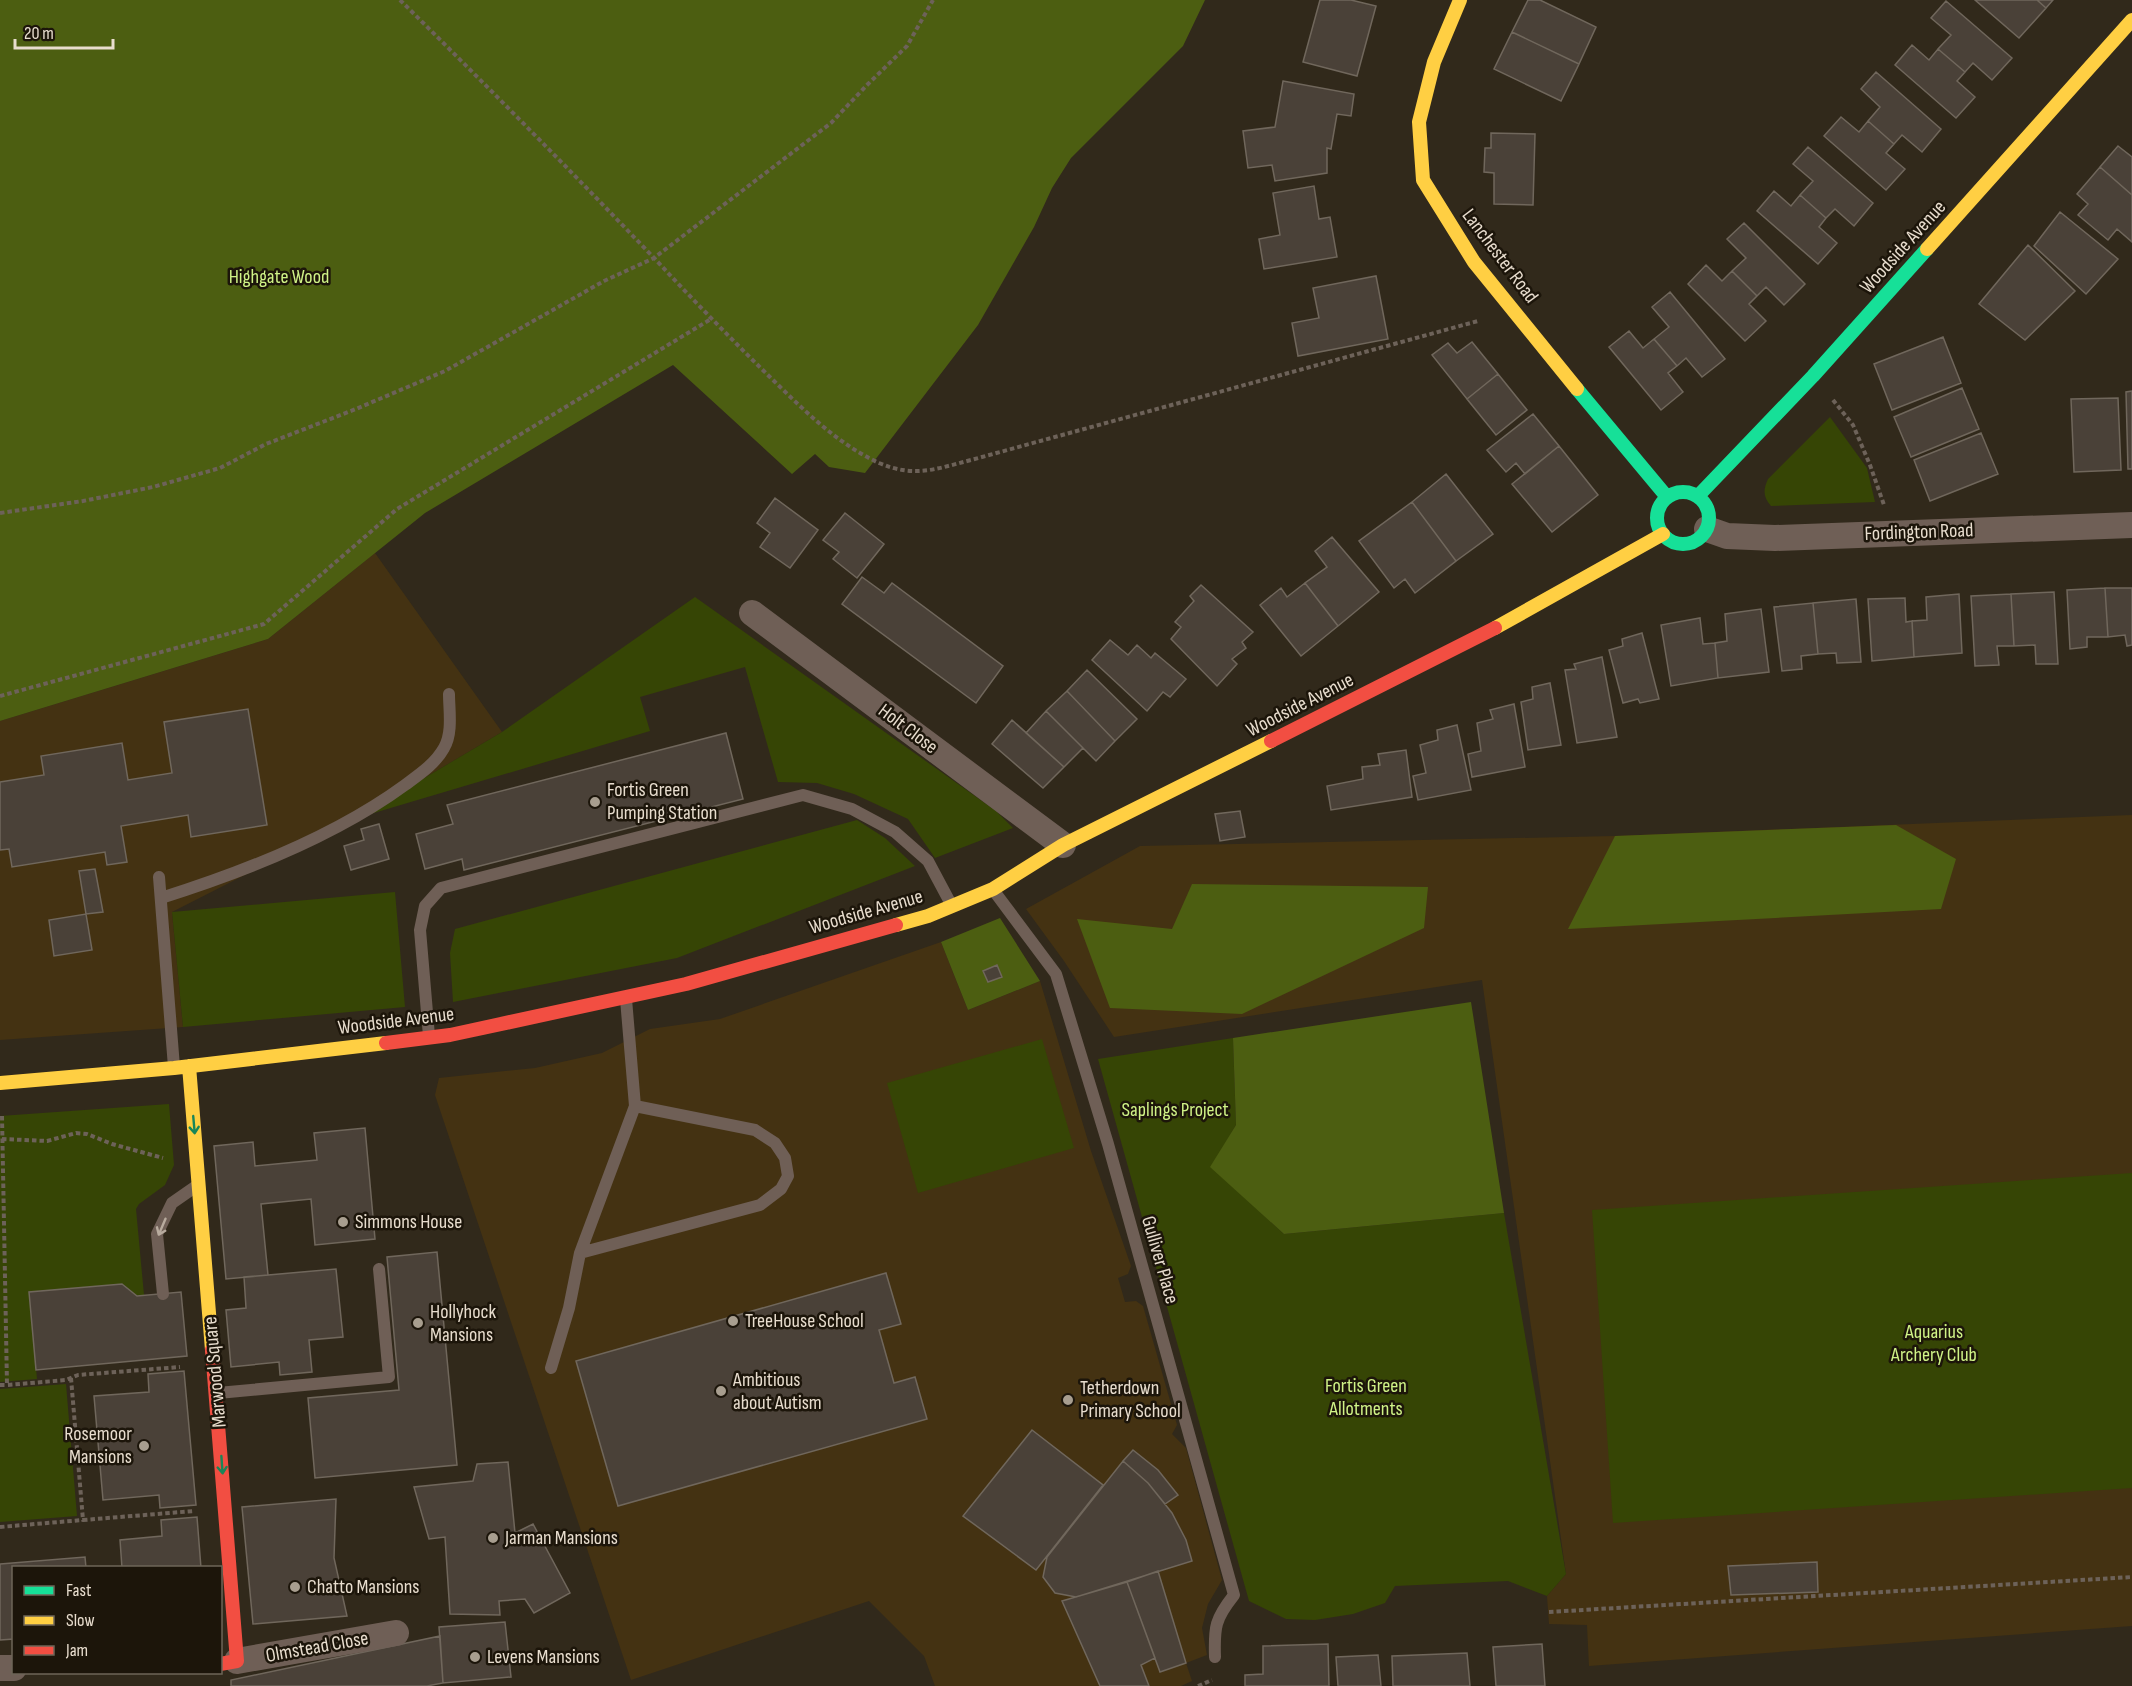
<svg xmlns="http://www.w3.org/2000/svg" width="2132" height="1686" font-family="'Sofia Sans Condensed',sans-serif">
	<style>
		.built { fill: #443212 }
		.green { fill: #364505 }
		.forest { fill: #4c5e11 }
		.building { fill: #4a4138; stroke: #70675c; stroke-width: 1.5 }
		.lines { fill: none; stroke-linecap: round; stroke-linejoin: round }
		.path { stroke: #6d6259; stroke-width: 4; stroke-dasharray: 4.5 3; stroke-linecap: butt }
		.lane { stroke: #6f5f56; stroke-width: 12 }
		.street { stroke: #6f5f56; stroke-width: 26 }
		.fast { stroke: #16e098; stroke-width: 14 }
		.slow { stroke: #ffcf43; stroke-width: 14 }
		.jam { stroke: #f24e42; stroke-width: 14 }
		.oneway { stroke: #198558 }
		.oneway2 { stroke: #b8ab9e }
		.poi-dot { fill: #a89e8f; stroke: #1c150a; stroke-width: 2 }
		.labels { text-anchor: middle; dominant-baseline: central; stroke-width: 5; stroke-linejoin: round; paint-order: stroke }
		.street-label { font-size: 20px; fill: #e8ddce; stroke: #1c150a }
		.park-label { font-size: 20px; fill: #d0f387; stroke: #1c150a }
		.poi-label { font-size: 20px; fill: #e8ddce; stroke: #1c150a; text-anchor: start }
	</style>
	<rect width="100%" height="100%" fill="#31291b"/>
	<path class="built" d="M375,553L502,732L357,818L172,912L183,1027L0,1040V721L268,639Z
		M2132,815V1626L1589,1666L1587,1625L1549,1624L1547,1596L1566,1574L1482,980L1114,1037L1064,961L1026,909L1140,846L1615,836Z
		M941,942L968,1010L1040,981L1091,1151L1131,1266L1128,1274L1118,1278L1125,1302L1136,1301L1143,1306L1177,1425L1172,1434L1186,1448L1222,1580L1208,1604L1202,1628L1207,1655L1186,1663L1192,1681L1181,1686H935L924,1656L869,1601L631,1680L435,1095L439,1078L535,1068L602,1053L650,1029L720,1019Z"/>
	<path class="green" d="M1830,417L1867,468L1875,502L1771,506C1763,497 1763,490 1768,479Z
		M695,597L996,811L1013,828L935,858L908,819L854,794L817,783L778,782L745,667L640,697L650,731L357,818L502,732Z
		M857,820L885,838L915,866L677,958L453,1002L450,953L455,929Z
		M395,892L405,1007L183,1027L172,912Z
		M1233,1038L1236,1125L1211,1167L1284,1234L1504,1213L1566,1574L1547,1596L1508,1581L1395,1586L1385,1603L1353,1614L1315,1620L1286,1619L1249,1601L1098,1059Z
		M1042,1039L1074,1148L918,1193L887,1083Z
		M169,1104L174,1165L165,1185L139,1204L136,1209L144,1295L137,1296L122,1284L29,1292L37,1379L0,1382V1116Z
		M2132,1173V1488L1613,1523L1592,1210Z
		M66,1384L77,1516L0,1522V1389Z"/>
	<path class="forest" d="M0,0H1205L1183,46L1071,158L1052,188L1034,227L978,325L865,473L829,467L815,454L792,474L673,365L425,513L268,639L0,721Z
		M1896,825L1956,859L1941,909L1568,929L1615,836Z
		M1192,884L1428,887L1424,928L1242,1014L1110,1008L1077,919L1172,929Z
		M1000,918L1040,981L968,1010L941,942Z
		M1471,1002L1504,1213L1284,1234L1210,1167L1236,1125L1233,1038Z"/>
	<path class="building" d="M1320,0H1351L1376,6L1357,76L1303,62Z
		M1528,0H1540L1596,27L1579,64L1512,32Z
		M1975,0H2037L2046,8L2019,38Z
		M2037,0H2053L2046,8Z
		M1946,1L2012,58L1992,80L1973,63L1965,72L1938,49L1951,35L1931,18Z
		M1512,32L1579,64L1561,101L1494,69Z
		M1912,45L1929,60L1938,49L1965,72L1957,81L1975,97L1956,118L1895,65Z
		M1876,72L1941,129L1922,152L1902,135L1894,144L1868,121L1880,107L1861,89Z
		M1283,81L1354,94L1351,116L1337,114L1331,149L1327,148V173L1275,181L1272,165L1248,168L1243,131L1275,127Z
		M1841,117L1859,132L1868,121L1894,144L1886,153L1905,169L1886,190L1824,136Z
		M1491,133L1535,134L1533,205L1494,204V173L1484,172L1485,148H1491Z
		M2118,146L2132,157V195L2100,167Z
		M1808,147L1873,203L1854,226L1835,209L1826,218L1800,195L1813,181L1793,164Z
		M2100,167L2132,195V242L2117,229L2108,240L2078,215L2088,204L2077,194Z
		M1314,186L1319,219L1330,217L1337,257L1264,269L1259,239L1280,235L1273,193Z
		M1774,191L1791,206L1800,195L1826,218L1819,227L1837,243L1818,264L1757,211Z
		M2060,212L2118,259L2086,294L2034,246Z
		M1744,223L1805,284L1784,305L1766,287L1757,296L1732,271L1746,258L1727,239Z
		M2028,245L2075,291L2025,340L1979,304Z
		M1706,265L1722,281L1732,271L1757,296L1749,304L1766,321L1745,341L1688,284Z
		M1376,276L1388,339L1298,356L1292,323L1319,318L1313,288Z
		M1670,292L1725,359L1702,377L1686,358L1677,366L1654,339L1669,327L1652,307Z
		M1629,331L1643,348L1654,339L1677,366L1668,373L1683,392L1661,410L1609,347Z
		M1943,337L1961,383L1892,410L1874,364Z
		M1472,342L1498,374L1467,399L1432,355L1448,343L1457,353Z
		M1498,374L1527,410L1496,435L1467,399Z
		M1962,388L1979,429L1911,457L1894,417Z
		M2132,391V469H2128L2126,392Z
		M2118,398L2121,470L2074,472L2071,399Z
		M1533,414L1559,446L1525,474L1516,463L1506,472L1487,450Z
		M1981,433L1998,474L1930,501L1914,460Z
		M1559,446L1598,495L1552,532L1512,484Z
		M1446,474L1493,534L1456,561L1412,502Z
		M775,498L818,530L790,568L760,547L770,533L757,523Z
		M1412,502L1456,561L1415,593L1405,579L1394,588L1359,541Z
		M845,513L884,544L857,578L833,559L839,552L823,540Z
		M1332,537L1379,592L1338,626L1305,583L1327,567L1315,551Z
		M862,577L884,593L892,583L1003,666L976,703L842,604Z
		M1305,583L1338,626L1301,656L1260,605L1281,588L1287,597Z
		M1201,585L1253,632L1242,642L1246,648L1232,659L1237,664L1217,686L1171,639L1181,627L1175,622L1194,601L1190,596Z
		M2105,588L2108,637H2087V647L2070,649L2067,590Z
		M2105,588H2132V645L2127,646L2125,635L2108,637Z
		M2054,592L2058,664H2036L2035,645L2014,646L2011,594Z
		M1959,594L1962,653L1914,657L1912,621L1927,620L1926,597Z
		M2011,594L2014,646H1997L1999,665L1975,666L1971,596Z
		M1905,598L1906,622L1912,621L1914,657L1872,661L1868,599Z
		M1856,599L1861,662L1837,663L1836,653L1818,654L1813,603Z
		M1813,603L1818,654L1801,656L1802,669L1782,671L1774,607Z
		M1761,609L1769,672L1718,678L1715,643L1727,641L1725,614Z
		M1700,618L1703,644L1715,643L1718,678L1671,686L1661,625Z
		M1642,633L1659,699L1640,703L1638,699L1623,703L1609,650L1623,646L1622,639Z
		M1110,640L1128,655L1137,645L1151,658L1155,653L1186,679L1170,697L1163,692L1147,711L1092,660Z
		M1602,657L1617,737L1577,743L1565,670L1576,669L1574,664Z
		M1087,670L1137,719L1115,741L1067,691Z
		M1550,683L1561,745L1528,750L1521,702L1533,699L1532,687Z
		M1067,691L1115,741L1096,761L1046,711Z
		M1514,704L1525,767L1472,777L1468,754L1481,751L1477,723L1493,719L1490,710Z
		M248,709L267,825L191,837L188,815L121,826L127,862L107,865L105,852L12,867L9,849L0,850V782L44,775L41,756L122,743L128,780L172,773L164,722Z
		M1046,711L1083,748L1064,767L1026,733Z
		M1012,720L1064,767L1043,788L992,744Z
		M1457,725L1471,790L1418,800L1413,776L1426,773L1420,745L1438,740L1437,730Z
		M726,733L743,799L464,870L462,859L425,869L416,834L453,824L447,805Z
		M1406,750L1412,797L1331,810L1327,786L1363,779L1362,767L1380,765L1378,754Z
		M1240,811L1245,837L1220,841L1215,814Z
		M379,824L389,859L351,870L344,846L364,840L361,829Z
		M95,869L103,912L86,914L79,871Z
		M86,914L92,950L54,956L49,920Z
		M997,965L1002,977L988,982L983,971Z
		M365,1128L375,1239L315,1245L311,1199L261,1204L268,1275L226,1279L214,1146L253,1142L255,1166L317,1160L314,1133Z
		M437,1252L457,1465L315,1478L308,1398L399,1390L387,1257Z
		M336,1269L343,1337L309,1340L312,1372L280,1375L279,1362L231,1367L226,1310L246,1308L244,1277Z
		M886,1273L901,1324L879,1330L894,1383L915,1377L927,1419L618,1506L576,1361Z
		M122,1284L137,1296L181,1292L187,1356L36,1370L29,1292Z
		M184,1371L196,1505L160,1508L159,1495L103,1500L94,1396L149,1392L148,1374Z
		M1032,1430L1103,1485L1036,1570L963,1516Z
		M1133,1450L1158,1470L1178,1495L1165,1504L1148,1483L1123,1461Z
		M1123,1461L1148,1483L1172,1513L1186,1540L1192,1561L1076,1597L1055,1593L1043,1577L1047,1557Z
		M508,1462L515,1533L533,1524L570,1593L534,1613L525,1599L499,1601L500,1615L450,1614L445,1537L429,1539L414,1487L473,1481L477,1464Z
		M336,1499L334,1558L347,1616L253,1624L242,1507Z
		M197,1517L201,1568H122L120,1540L162,1536L161,1520Z
		M85,1557L86,1568H14V1639L0,1640V1564Z
		M1817,1562L1818,1592L1731,1595L1728,1566Z
		M1158,1571L1186,1663L1160,1672L1127,1582Z
		M1127,1582L1155,1658L1141,1665L1149,1686H1100L1062,1601Z
		M505,1622L511,1677L443,1683L439,1627Z
		M440,1636L443,1683L427,1686H231V1680Z
		M1328,1644L1329,1686H1245V1675L1263,1674V1646Z
		M1542,1644L1545,1686H1496L1493,1647Z
		M1467,1653L1470,1686H1393L1392,1656Z
		M1378,1655L1381,1686H1338L1336,1657Z"/>
	<g class="lines">
		<path class="path" d="M400,0C486,85 571,171 655,259C694,301 734,342 775,382C807,413 838,444 879,463C914,478 936,469 971,460L1478,321
			M1833,400L1853,425L1870,465L1884,505
			M0,513L83,501L153,487L220,468L266,444L356,409L445,371L604,281L654,258L831,123L868,84L907,46L933,0
			M0,696L264,624L397,509L711,319
			M2,1116L7,1385L66,1380L78,1375L180,1367
			M2,1139L47,1141L76,1133L87,1134L112,1144L163,1158
			M71,1378L83,1520L194,1511
			M0,1385H7
			M0,1527L83,1520
			M1549,1612L2132,1577
			M1198,1686L1212,1680"/>
		<path class="lane" d="M159,877L174,1067
			M994,891L1056,974L1108,1144L1234,1595C1215,1619 1214,1627 1215,1657
			M161,898C244,872 334,837 405,785C420,774 435,764 444,748C453,733 449,710 449,694
			M429,1036L420,930L425,906L441,888L803,795L852,809L895,832L928,861L952,906
			M580,1253L635,1106
			M163,1294L157,1234L172,1203L195,1187
			M551,1368L569,1308L580,1253L760,1205L781,1189L788,1176L785,1158L775,1143L755,1130L635,1106L626,999
			M218,1393L389,1377L379,1269"/>
		<path class="street" d="M1707,529L1727,536L1775,538L2132,525
			M752,613L1063,845
			M237,1661L396,1633
			M0,1668H14"/>
		<path class="fast" d="M1577,389L1667,497
			M1657 518a26 26 0 1 1 52 0a26 26 0 1 1-52 0Z
			M1698,496L1813,376L1927,249"/>
		<path class="slow" d="M1460,0L1434,62L1419,122L1423,180L1474,262L1577,389
			M1927,249L2132,20
			M1495,628L1663,534
			M896,925L928,916L993,889L1063,845L1271,741
			M189,1066L212,1350
			M0,1083L174,1068L386,1043"/>
		<path class="jam" d="M1271,741L1495,628
			M386,1043L450,1035L686,984L896,925
			M212,1350L237,1661L220,1664"/>
	</g>
	<defs><path id="oneway-shaft" d="M-6 0H5M1.5-3L5.5 0L1.5 3" fill="none" stroke-width="1.6" stroke-linecap="round" stroke-linejoin="round" transform="scale(1.5)"/></defs>
	<g class="oneway">
		<use href="#oneway-shaft" transform="translate(194 1125) rotate(85)"/>
		<use href="#oneway-shaft" transform="translate(222 1465) rotate(86)"/>
	</g>
	<use class="oneway2" href="#oneway-shaft" transform="translate(162 1227) rotate(113)"/>
	<g class="poi-dot">
		<circle cx="595" cy="802" r="6"/>
		<circle cx="343" cy="1222" r="6"/>
		<circle cx="733" cy="1321" r="6"/>
		<circle cx="418" cy="1323" r="6"/>
		<circle cx="721" cy="1391" r="6"/>
		<circle cx="1068" cy="1400" r="6"/>
		<circle cx="144" cy="1446" r="6"/>
		<circle cx="493" cy="1538" r="6"/>
		<circle cx="295" cy="1587" r="6"/>
		<circle cx="475" cy="1657" r="6"/>
	</g>
	<g class="labels">
		<g class="street-label">
			<text transform="translate(1903 247) rotate(-48)">Woodside Avenue</text>
			<text transform="translate(1500 256) rotate(53)">Lanchester Road</text>
			<text transform="translate(1919 532) rotate(-2)">Fordington Road</text>
			<text transform="translate(1300 705) rotate(-27)">Woodside Avenue</text>
			<text transform="translate(908 729) rotate(37)">Holt Close</text>
			<text transform="translate(866 912) rotate(-16)">Woodside Avenue</text>
			<text transform="translate(396 1021) rotate(-7)">Woodside Avenue</text>
			<text transform="translate(1160 1260) rotate(74)">Gulliver Place</text>
			<text transform="translate(215 1372) rotate(-95)">Marwood Square</text>
			<text transform="translate(317 1647) rotate(-10)">Olmstead Close</text>
		</g>
		<g class="park-label">
			<text x="279" y="277">Highgate Wood</text>
			<text x="1175" y="1110">Saplings Project</text>
			<text x="1934" y="1332">Aquarius<tspan x="1934" dy="23">Archery Club</tspan></text>
			<text x="1366" y="1386">Fortis Green<tspan x="1366" dy="23">Allotments</tspan></text>
		</g>
		<g class="poi-label">
			<text x="607" y="790">Fortis Green<tspan x="607" dy="23">Pumping Station</tspan></text>
			<text x="355" y="1222">Simmons House</text>
			<text x="430" y="1312">Hollyhock<tspan x="430" dy="23">Mansions</tspan></text>
			<text x="745" y="1321">TreeHouse School</text>
			<text x="733" y="1380">Ambitious<tspan x="733" dy="23">about Autism</tspan></text>
			<text x="1080" y="1388">Tetherdown<tspan x="1080" dy="23">Primary School</tspan></text>
			<text x="132" y="1434" text-anchor="end">Rosemoor<tspan x="132" dy="23">Mansions</tspan></text>
			<text x="505" y="1538">Jarman Mansions</text>
			<text x="307" y="1587">Chatto Mansions</text>
			<text x="487" y="1657">Levens Mansions</text>
		</g>
	</g>
	<rect x="12" y="1566" width="210" height="108" fill="#1c150a" stroke="#6e6558" stroke-width="1.5"/>
	<rect x="24" y="1586" width="30" height="9" fill="#16e098" stroke="#6e6558" stroke-width="1.5"/>
	<text x="66" y="1596" font-size="18" fill="#e8ddce">Fast</text>
	<rect x="24" y="1616" width="30" height="9" fill="#ffcf43" stroke="#6e6558" stroke-width="1.5"/>
	<text x="66" y="1626" font-size="18" fill="#e8ddce">Slow</text>
	<rect x="24" y="1646" width="30" height="9" fill="#f24e42" stroke="#6e6558" stroke-width="1.5"/>
	<text x="66" y="1656" font-size="18" fill="#e8ddce">Jam</text>
	<path d="M15 39v9h98v-9" fill="none" stroke="#e8ddce" stroke-width="3"/>
	<text x="24" y="39" font-size="18" fill="#e8ddce" stroke="#1c150a" stroke-width="4.5" paint-order="stroke">20 m</text>
</svg>
